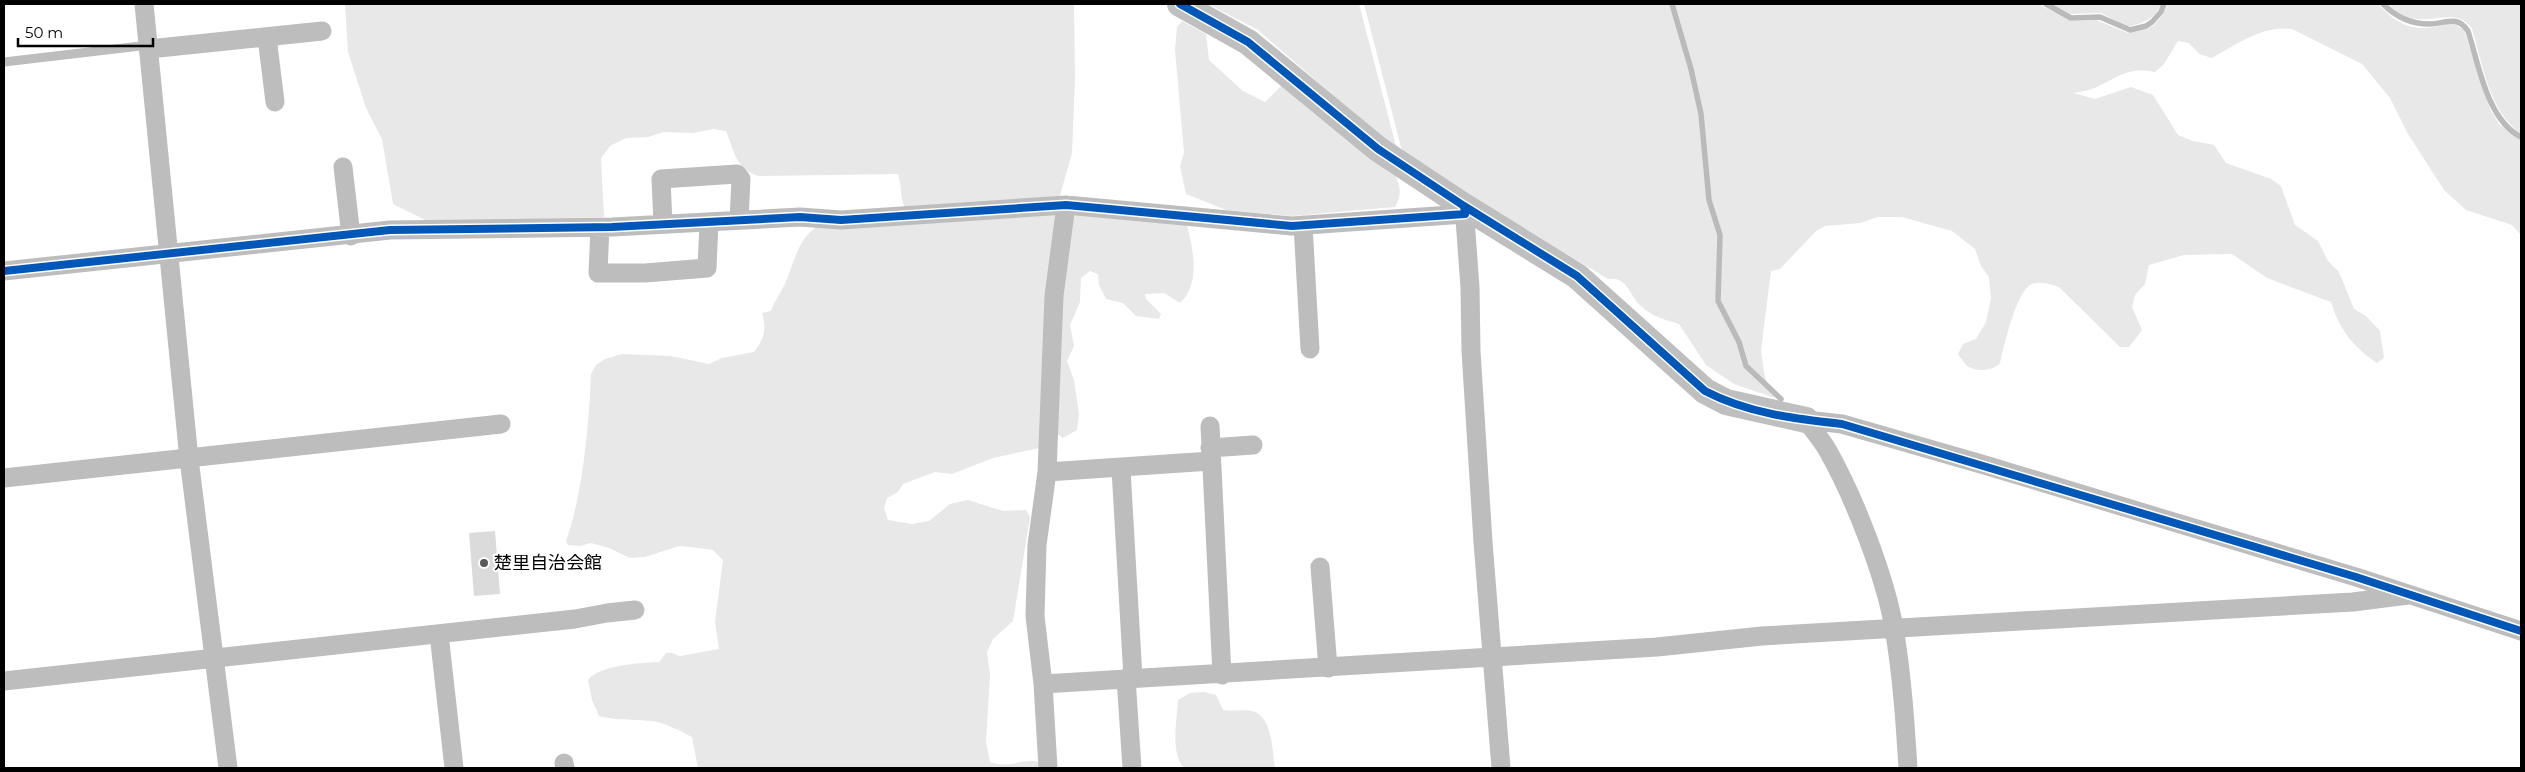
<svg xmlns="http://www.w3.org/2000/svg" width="2525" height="772" font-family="Montserrat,'Noto Sans JP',sans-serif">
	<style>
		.green { fill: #e8e8e8 }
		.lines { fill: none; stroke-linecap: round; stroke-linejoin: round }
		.stream { stroke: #bababa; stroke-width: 5.5 }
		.building { fill: #dbdbdb }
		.lane { stroke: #bdbdbd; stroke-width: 9 }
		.street { stroke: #bdbdbd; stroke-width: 19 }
		.secondary { stroke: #bfbfbf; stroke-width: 26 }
		.cycleway-casing { stroke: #fff; stroke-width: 11 }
		.cycleway { stroke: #0057b8; stroke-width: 8 }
		.poi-dot { fill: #595959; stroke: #fff; stroke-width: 2 }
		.labels { text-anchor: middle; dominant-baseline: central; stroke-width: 4; stroke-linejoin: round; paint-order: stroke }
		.poi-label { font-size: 18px; fill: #000; stroke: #fff; text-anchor: start }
	</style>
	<rect width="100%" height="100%" fill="#fff"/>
	<path class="green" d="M345,4H1074L1075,79L1072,153L1059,199L905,208C900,198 902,185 898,174L758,176C735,167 735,153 726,131L713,129L693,133L664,132L648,137L626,138L610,146L601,158L604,217L429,222L393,204L382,139L366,108L348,52Z
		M1208,4H1359L1396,146H1391L1258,30Z
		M1364,4H2038L2072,21L2096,20L2128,33L2147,29L2154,25L2163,15L2168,4H2378C2394,21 2408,31 2434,27C2441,26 2446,23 2453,23L2464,30L2490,109L2499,124L2521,140V235L2512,225L2466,210L2444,190L2408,134L2390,98L2362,64L2292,29C2263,25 2237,44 2212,58L2199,54L2189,43L2178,41L2164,64L2155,72C2126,66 2117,79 2092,89C2086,91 2079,92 2073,93L2095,99L2131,87L2153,95L2178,135L2193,141L2214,145L2226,163L2271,179L2281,186L2295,225L2318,241L2328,261L2339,272L2354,309L2366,316L2380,331L2384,358L2377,363C2352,346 2340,330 2331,302L2267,278L2232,254L2184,255L2149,265L2145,284L2135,295L2132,307L2142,330L2129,347H2120L2059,287C2050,284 2042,281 2032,284C2016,290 2004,347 2000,363C1993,371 1978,372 1969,367C1965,365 1961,358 1958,354L1963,344L1976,339L1986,322L1991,298L1989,277L1981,266L1975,249L1952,231L1902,217H1878L1860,223L1825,226L1816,231L1780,269L1771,271L1761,350L1764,373L1769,389L1775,398L1734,384L1706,365L1679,324C1666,320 1653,317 1642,307C1629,296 1628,276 1608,279L1403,155Z
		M2051,4H2161C2156,19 2141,24 2127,27L2101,13L2069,14Z
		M2388,4H2521V134C2489,111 2483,65 2472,29C2453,0 2421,38 2388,4Z
		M1182,21L1206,34L1209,60L1243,91L1265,102L1281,86L1393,171C1400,184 1403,193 1395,207L1292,216L1226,210L1186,194L1180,166L1184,153L1175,50L1177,27Z
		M1056,211L1040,448L993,458L952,474L935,472L903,484L898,492L887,498L884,508L888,520L912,524L929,521L950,504L968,500L1003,511L1026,510L1030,517L1013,621L993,639L987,652L990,675L986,742L990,762C1010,769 1021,758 1040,762V768H698L692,737C680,731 664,722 651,721C633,719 617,721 599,716L592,700L588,680C600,665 639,663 659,662L666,653H672L680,656L719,649L715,622L723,560L713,550L690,547L679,546L645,557L630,558L609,548L591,543L580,546L568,545L566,541C583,494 589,424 591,374L596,365L605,359L622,354L671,356L709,364L722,358L754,352C764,339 767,330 762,313L771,311C775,299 783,290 787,279C796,257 799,235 822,224Z
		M1078,215L1187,225C1193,249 1201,284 1180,303L1164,293L1145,294L1146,299L1161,314L1159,319L1136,316L1123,303L1106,299L1099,285L1098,274L1090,271L1081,278L1080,302L1070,325L1074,346L1067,361L1074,380L1079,414L1077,430L1063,438L1055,432L1061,305L1071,216Z
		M1204,692L1216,695L1223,710C1233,712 1243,709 1252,711C1273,716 1272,751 1275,768H1184C1170,753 1177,720 1178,700L1190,693Z"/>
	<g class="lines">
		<path class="stream" d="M1672,4L1691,69L1701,114L1709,200L1720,235L1718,301L1739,342L1746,366L1781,399
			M2046,4L2071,18L2100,17L2130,30L2146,26L2152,22L2161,12L2164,4
			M2383,4C2396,17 2410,24 2429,24C2445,24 2457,14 2468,31C2479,65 2487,120 2521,137"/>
	</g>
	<path class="building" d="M495,531L500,594L474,596L469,533Z"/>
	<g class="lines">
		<path class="lane" d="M4,62L149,45"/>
		<path class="street" d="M144,4L189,459L228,768
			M267,37L275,102
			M149,49L322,31
			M343,167L351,236
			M1464,206L1470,287L1471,351L1483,542L1501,768
			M663,224L661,179L737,174L741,179L739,220
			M1303,225L1310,349
			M600,227L598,273H645L707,268L709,222
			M4,271L390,230L612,227L800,217L841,220L1066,205L1292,226L1465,214
			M1806,420L1842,424L1988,466L2356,577L2521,631
			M1806,420C1813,430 1822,440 1828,451C1854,497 1885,576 1894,628C1902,675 1905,721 1908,768
			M1210,426L1222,675
			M1210,448L1253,445
			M1121,469L1133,678
			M1047,472L1211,461
			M4,478L501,424
			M1320,567L1328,668
			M439,634L454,768
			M1126,678L1132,768
			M4,681L575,619L607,613L635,610
			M1043,684L1657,647L1762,636L2353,602L2408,595
			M564,763L565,768
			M1048,768L1043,684L1035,616L1037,545L1047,472L1054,296L1066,205"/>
		<path class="secondary" d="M1180,4L1248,42L1378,149L1464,206L1577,276L1705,391L1726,402L1806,420"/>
		<g class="cycleway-casing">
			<path id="cycleway" d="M1180,4L1248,42L1378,149L1464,206L1577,276L1705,391C1747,413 1795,419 1842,424L2356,577L2521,631
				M4,271L390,230L612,227L800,217L841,220L1066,205L1292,226L1465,214L1464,206"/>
		</g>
		<use href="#cycleway" class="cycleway"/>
	</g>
	<circle class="poi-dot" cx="484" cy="563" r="5"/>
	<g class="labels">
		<g class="poi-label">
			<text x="494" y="563">楚里自治会館</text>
		</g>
	</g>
	<rect width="2525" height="772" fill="none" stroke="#000000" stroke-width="10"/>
	<path d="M18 38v8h135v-8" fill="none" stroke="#000000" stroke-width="2.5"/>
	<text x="25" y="38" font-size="15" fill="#000000" stroke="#ffffff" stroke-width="4" paint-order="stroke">50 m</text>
</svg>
